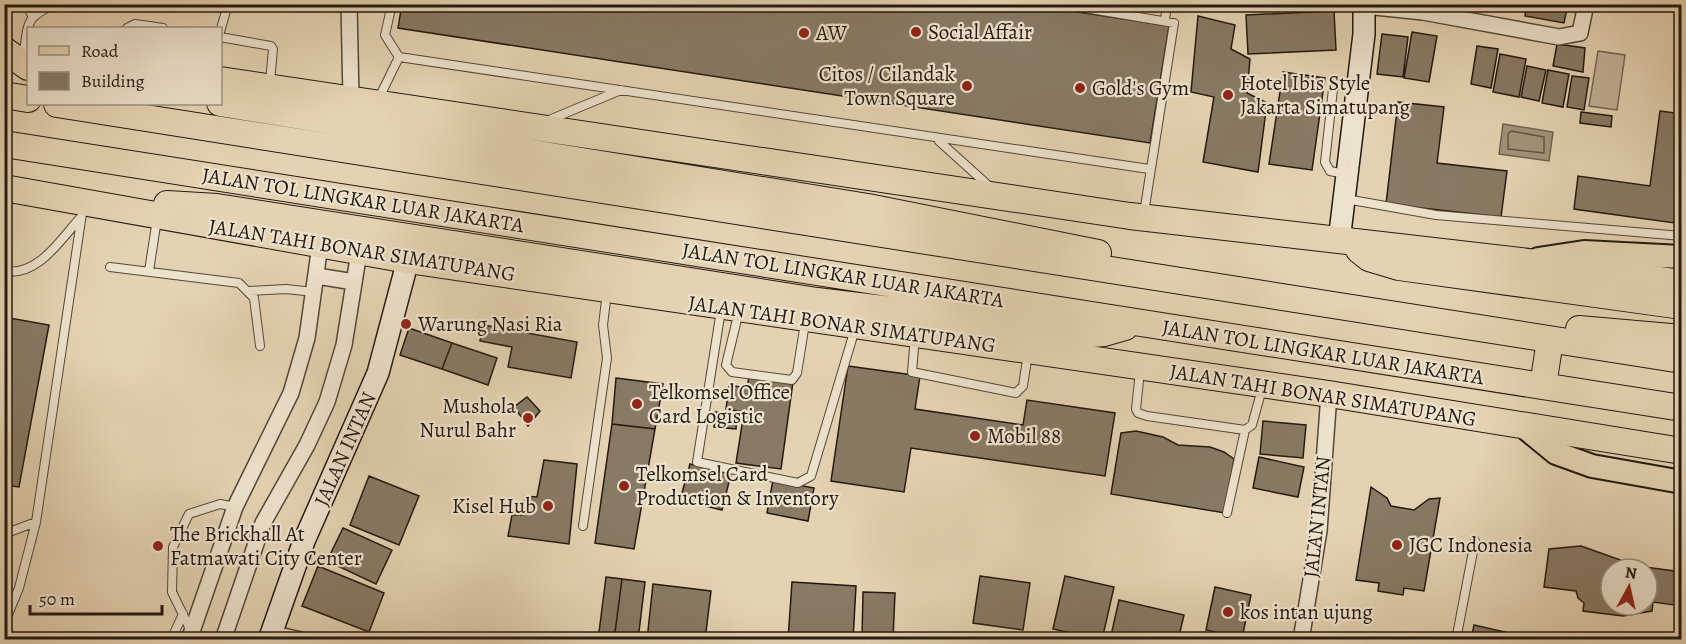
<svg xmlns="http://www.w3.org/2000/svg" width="1686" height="644" font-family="Alegreya,serif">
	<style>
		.green { fill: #c3b397; stroke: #746654; stroke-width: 1.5 }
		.water { fill: #a3947b; stroke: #706351; stroke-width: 1.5 }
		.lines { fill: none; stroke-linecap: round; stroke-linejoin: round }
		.shore { stroke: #645646; stroke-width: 1.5 }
		.building { fill: #887a65; stroke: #241911; stroke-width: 1.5; fill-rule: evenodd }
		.lane-casing { stroke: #544839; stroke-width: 10 }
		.street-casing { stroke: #544839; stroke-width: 18 }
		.secondary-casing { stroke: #241911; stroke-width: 24 }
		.primary-casing { stroke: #241911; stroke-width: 26 }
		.highway-casing { stroke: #241911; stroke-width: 28 }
		.lane { stroke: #ede2cd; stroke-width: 8 }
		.street { stroke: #ede2cd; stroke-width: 15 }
		.secondary { stroke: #ede2cd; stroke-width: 21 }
		.primary { stroke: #e4d3b2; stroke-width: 22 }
		.highway { stroke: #e4d3b2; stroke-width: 26 }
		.poi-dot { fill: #8f2418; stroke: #ede2cd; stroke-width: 2 }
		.labels { text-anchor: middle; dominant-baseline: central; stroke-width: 4.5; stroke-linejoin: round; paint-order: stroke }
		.poi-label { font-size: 21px; fill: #241911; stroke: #ede2cd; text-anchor: start }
		.street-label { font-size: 21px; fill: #241911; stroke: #ede2cd }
	</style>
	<rect width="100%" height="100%" fill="#e4d3b2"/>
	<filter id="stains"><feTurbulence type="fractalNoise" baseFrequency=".00333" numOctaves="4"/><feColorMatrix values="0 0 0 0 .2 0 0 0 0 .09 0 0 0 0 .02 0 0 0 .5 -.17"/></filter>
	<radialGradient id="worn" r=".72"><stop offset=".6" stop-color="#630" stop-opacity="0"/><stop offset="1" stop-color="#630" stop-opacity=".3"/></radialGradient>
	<path class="green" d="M1598,51L1625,55L1617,110L1589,106Z"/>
	<path class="water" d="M1503,124L1553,132L1549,161L1499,154Z"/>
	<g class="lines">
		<path class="shore" d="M1511,131L1544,137V153L1508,149V134Z"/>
	</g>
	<path class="building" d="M402,4H1026L1169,26L1150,143L398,28Z
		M1527,4H1568L1564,23L1525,16Z
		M1334,11L1336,50L1248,54L1246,15Z
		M1198,16L1235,25L1231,49L1250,59L1247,93L1267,103L1258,172L1203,162L1214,97L1191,92Z
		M1412,32L1437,36L1429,82L1404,78Z
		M1382,34L1408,37L1403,77L1377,74Z
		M1557,44L1585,48L1583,72L1553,66Z
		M1477,46L1498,49L1491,88L1471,84Z
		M1500,54L1526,59L1519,97L1493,92Z
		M1527,66L1546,70L1539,101L1521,97Z
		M1548,70L1569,74L1563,107L1542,103Z
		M1283,72L1325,78L1312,170L1269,164Z
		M1572,76L1589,78L1584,110L1567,107Z
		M1398,102L1444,107L1437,163L1507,171L1501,217L1386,204Z
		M1660,111L1682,114V224L1574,209L1578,176L1650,186Z
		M1581,112L1612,116L1611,127L1580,123Z
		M4,241L11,242L9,260H4Z
		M4,317L49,325L19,487L4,485Z
		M483,325L577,342L571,378L508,367L512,347L480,341Z
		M409,328L452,343L442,369L400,355Z
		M452,343L497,358L488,385L442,369Z
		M848,366L920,376L915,409L1023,425L1027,400L1115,413L1105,476L911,448L904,492L831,481Z
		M749,376L793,382L781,469L736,463L744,412L726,409L729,385L747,388Z
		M616,378L663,384L655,429L612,424Z
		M527,397L540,411L528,426L514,407Z
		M715,412L737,414L736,429L714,427Z
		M1263,421L1306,425L1303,458L1260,454Z
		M612,424L655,429L634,549L595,543Z
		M1136,431L1163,437L1178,445L1210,447L1224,452L1234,459L1225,513L1111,494L1121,433Z
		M1259,457L1304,467L1298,497L1253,488Z
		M544,460L577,464L569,544L508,536L512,515H523L525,496L537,497Z
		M690,464L731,474L722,510L680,500Z
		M369,476L419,496L399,545L350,525Z
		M773,480L814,488L808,521L767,513Z
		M1371,487L1387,498L1391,506L1414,510L1429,499L1440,498L1424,591L1404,588L1403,595L1378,591L1379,583L1356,580Z
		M343,528L392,550L376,584L327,561Z
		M1581,546L1637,566L1682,572V606L1653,602L1652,611L1623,616L1583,611L1584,603L1578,598L1576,591L1544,587L1549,549ZM1611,569H1647V605H1611Z
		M318,566L384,593L369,632L302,606Z
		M980,576L1030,583L1023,630L973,623Z
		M1065,576L1114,587L1102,640L1053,629Z
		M606,577L622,579L614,640H598Z
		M622,579L645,582L638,640H614Z
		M792,582L856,586L853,640H788Z
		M653,584L711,591L705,640H647Z
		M1215,587L1251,595L1242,638L1206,630Z
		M863,592L895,593L893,640H862Z
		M1119,600L1184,615L1178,640H1110Z
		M1474,625L1505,632L1503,640H1471Z
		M1615,635L1646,640H1615Z"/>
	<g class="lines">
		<g class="lane-casing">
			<path id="lane" d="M27,4L32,16
				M392,4L385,35L399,57L1149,169
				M1061,4L1174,23L1144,213
				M1165,20L1167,4
				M127,28L135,24L163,28
				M220,32L228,4
				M220,37L271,46L273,49L270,82
				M24,52C28,22 26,17 55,4
				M379,98L399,57
				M549,120L621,90
				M939,141L990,187
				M1345,174L1330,171L1325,162L1333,89L1338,84L1356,86
				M1346,199L1436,215L1682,236
				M110,267L239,283L254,298L260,346
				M4,271C38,277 61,239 80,218
				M149,271L157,219
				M249,291L286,289L314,292
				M721,310L697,462L798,483L811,476L855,329
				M739,311L726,365L732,372L792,380L797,373L805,323
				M915,336L912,372L1016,393L1023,386L1028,353
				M1140,371L1136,409L1138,413L1147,416L1245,430L1252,425L1262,389
				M1227,513L1245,430
				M583,526L607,358L603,325L607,292
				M4,534L36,522
				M4,624L19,588L36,522L83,207
				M191,631L172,592L173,547L189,514L220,504L235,507
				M171,640L183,614
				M1456,640L1475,541"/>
		</g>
		<g class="street-casing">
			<path id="street" d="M349,4L351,99
				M1365,6L1423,12L1559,37L1580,33L1586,4
				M317,276L354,282
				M270,633L301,640
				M189,640L235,507L291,393L307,338L320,245
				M223,640L263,523L307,445L327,402L344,345L359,252
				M1301,640L1319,531L1329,394"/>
		</g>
		<g class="secondary-casing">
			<path id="secondary" d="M1339,241L1364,34V4
				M269,640L304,541L378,373L408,260"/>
		</g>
		<g class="primary-casing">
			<path id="primary" d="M1538,259L1584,252L1682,257
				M1522,425L1556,453L1592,466L1682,482"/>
		</g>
		<g class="highway-casing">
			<path id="highway" d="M4,50L28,67
				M220,80L1130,216L1572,267L1682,283
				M4,95L28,99
				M220,103L868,207L1098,253
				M57,104L1682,360
				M4,144L1682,408
				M4,188L408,260L1329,394L1682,451
				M167,204L217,207L817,301L1092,334L1104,333L1125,327
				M1359,250L1369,258L1399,267L1682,306
				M1579,329L1682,338
				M1543,386L1550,340"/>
		</g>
		<use href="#lane" class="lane"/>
		<use href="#street" class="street"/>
		<use href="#secondary" class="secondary"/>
		<use href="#primary" class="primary"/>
		<use href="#highway" class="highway"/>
	</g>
	<g class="poi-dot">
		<circle cx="916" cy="32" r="6"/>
		<circle cx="804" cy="33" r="6"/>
		<circle cx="967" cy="86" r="6"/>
		<circle cx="1080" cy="88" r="6"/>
		<circle cx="1228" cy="95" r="6"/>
		<circle cx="406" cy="324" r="6"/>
		<circle cx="637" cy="404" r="6"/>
		<circle cx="528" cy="418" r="6"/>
		<circle cx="975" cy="436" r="6"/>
		<circle cx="624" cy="486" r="6"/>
		<circle cx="548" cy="506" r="6"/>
		<circle cx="1397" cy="545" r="6"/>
		<circle cx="158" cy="546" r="6"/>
		<circle cx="1228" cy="612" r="6"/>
	</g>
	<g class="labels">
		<g class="poi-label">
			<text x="928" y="32">Social Affair</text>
			<text x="816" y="33">AW</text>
			<text x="955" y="74" text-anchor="end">Citos / Cilandak<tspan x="955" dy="24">Town Square</tspan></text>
			<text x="1240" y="83">Hotel Ibis Style<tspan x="1240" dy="24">Jakarta Simatupang</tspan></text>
			<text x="1092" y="88">Gold's Gym</text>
			<text x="418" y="324">Warung Nasi Ria</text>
			<text x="649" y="392">Telkomsel Office<tspan x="649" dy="24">Card Logistic</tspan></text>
			<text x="516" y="406" text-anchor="end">Mushola<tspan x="516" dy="24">Nurul Bahr</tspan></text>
			<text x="987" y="436">Mobil 88</text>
			<text x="636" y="474">Telkomsel Card<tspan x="636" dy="24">Production &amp; Inventory</tspan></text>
			<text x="536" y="506" text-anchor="end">Kisel Hub</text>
			<text x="170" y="534">The Brickhall At<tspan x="170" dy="24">Fatmawati City Center</tspan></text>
			<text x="1409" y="545">JGC Indonesia</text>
			<text x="1240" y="612">kos intan ujung</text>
		</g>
		<g class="street-label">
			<text transform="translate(363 200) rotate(9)">JALAN TOL LINGKAR LUAR JAKARTA</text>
			<text transform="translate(362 250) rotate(9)">JALAN TAHI BONAR SIMATUPANG</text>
			<text transform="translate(843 275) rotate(9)">JALAN TOL LINGKAR LUAR JAKARTA</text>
			<text transform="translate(842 324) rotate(8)">JALAN TAHI BONAR SIMATUPANG</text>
			<text transform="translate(1323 352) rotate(9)">JALAN TOL LINGKAR LUAR JAKARTA</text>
			<text transform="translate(1323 395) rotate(9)">JALAN TAHI BONAR SIMATUPANG</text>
			<text transform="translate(345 449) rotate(-66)">JALAN INTAN</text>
			<text transform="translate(1317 517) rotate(-84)">JALAN INTAN</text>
		</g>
	</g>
	<rect width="1686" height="644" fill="none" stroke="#e4d3b2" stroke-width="24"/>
	<rect x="6" y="6" width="1674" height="632" fill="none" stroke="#241911" stroke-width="3"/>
	<rect x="12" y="12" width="1662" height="620" fill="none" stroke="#241911" stroke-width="1.5"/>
	<rect x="27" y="27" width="195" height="78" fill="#ede2cd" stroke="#9d9282" stroke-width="1.5"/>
	<rect x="39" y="46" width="30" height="9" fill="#e4d3b2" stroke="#9d9282" stroke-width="1.5"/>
	<text x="81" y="57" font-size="18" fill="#241911">Road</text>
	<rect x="39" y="72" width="30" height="18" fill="#887a65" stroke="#9d9282" stroke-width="1.5"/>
	<text x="81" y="87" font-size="18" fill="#241911">Building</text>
	<g transform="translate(1629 587) rotate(8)"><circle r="28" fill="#ede2cd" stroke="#9d9282" stroke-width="1.5"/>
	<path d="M0-4.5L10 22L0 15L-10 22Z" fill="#8f2418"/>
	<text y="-9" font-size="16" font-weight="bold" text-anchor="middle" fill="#241911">N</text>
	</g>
	<path d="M30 605v9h132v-9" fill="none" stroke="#241911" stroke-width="3"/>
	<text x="39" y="605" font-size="18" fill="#241911" stroke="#ede2cd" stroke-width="4.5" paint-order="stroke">50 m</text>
	<rect width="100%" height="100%" filter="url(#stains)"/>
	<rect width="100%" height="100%" fill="url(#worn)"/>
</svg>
